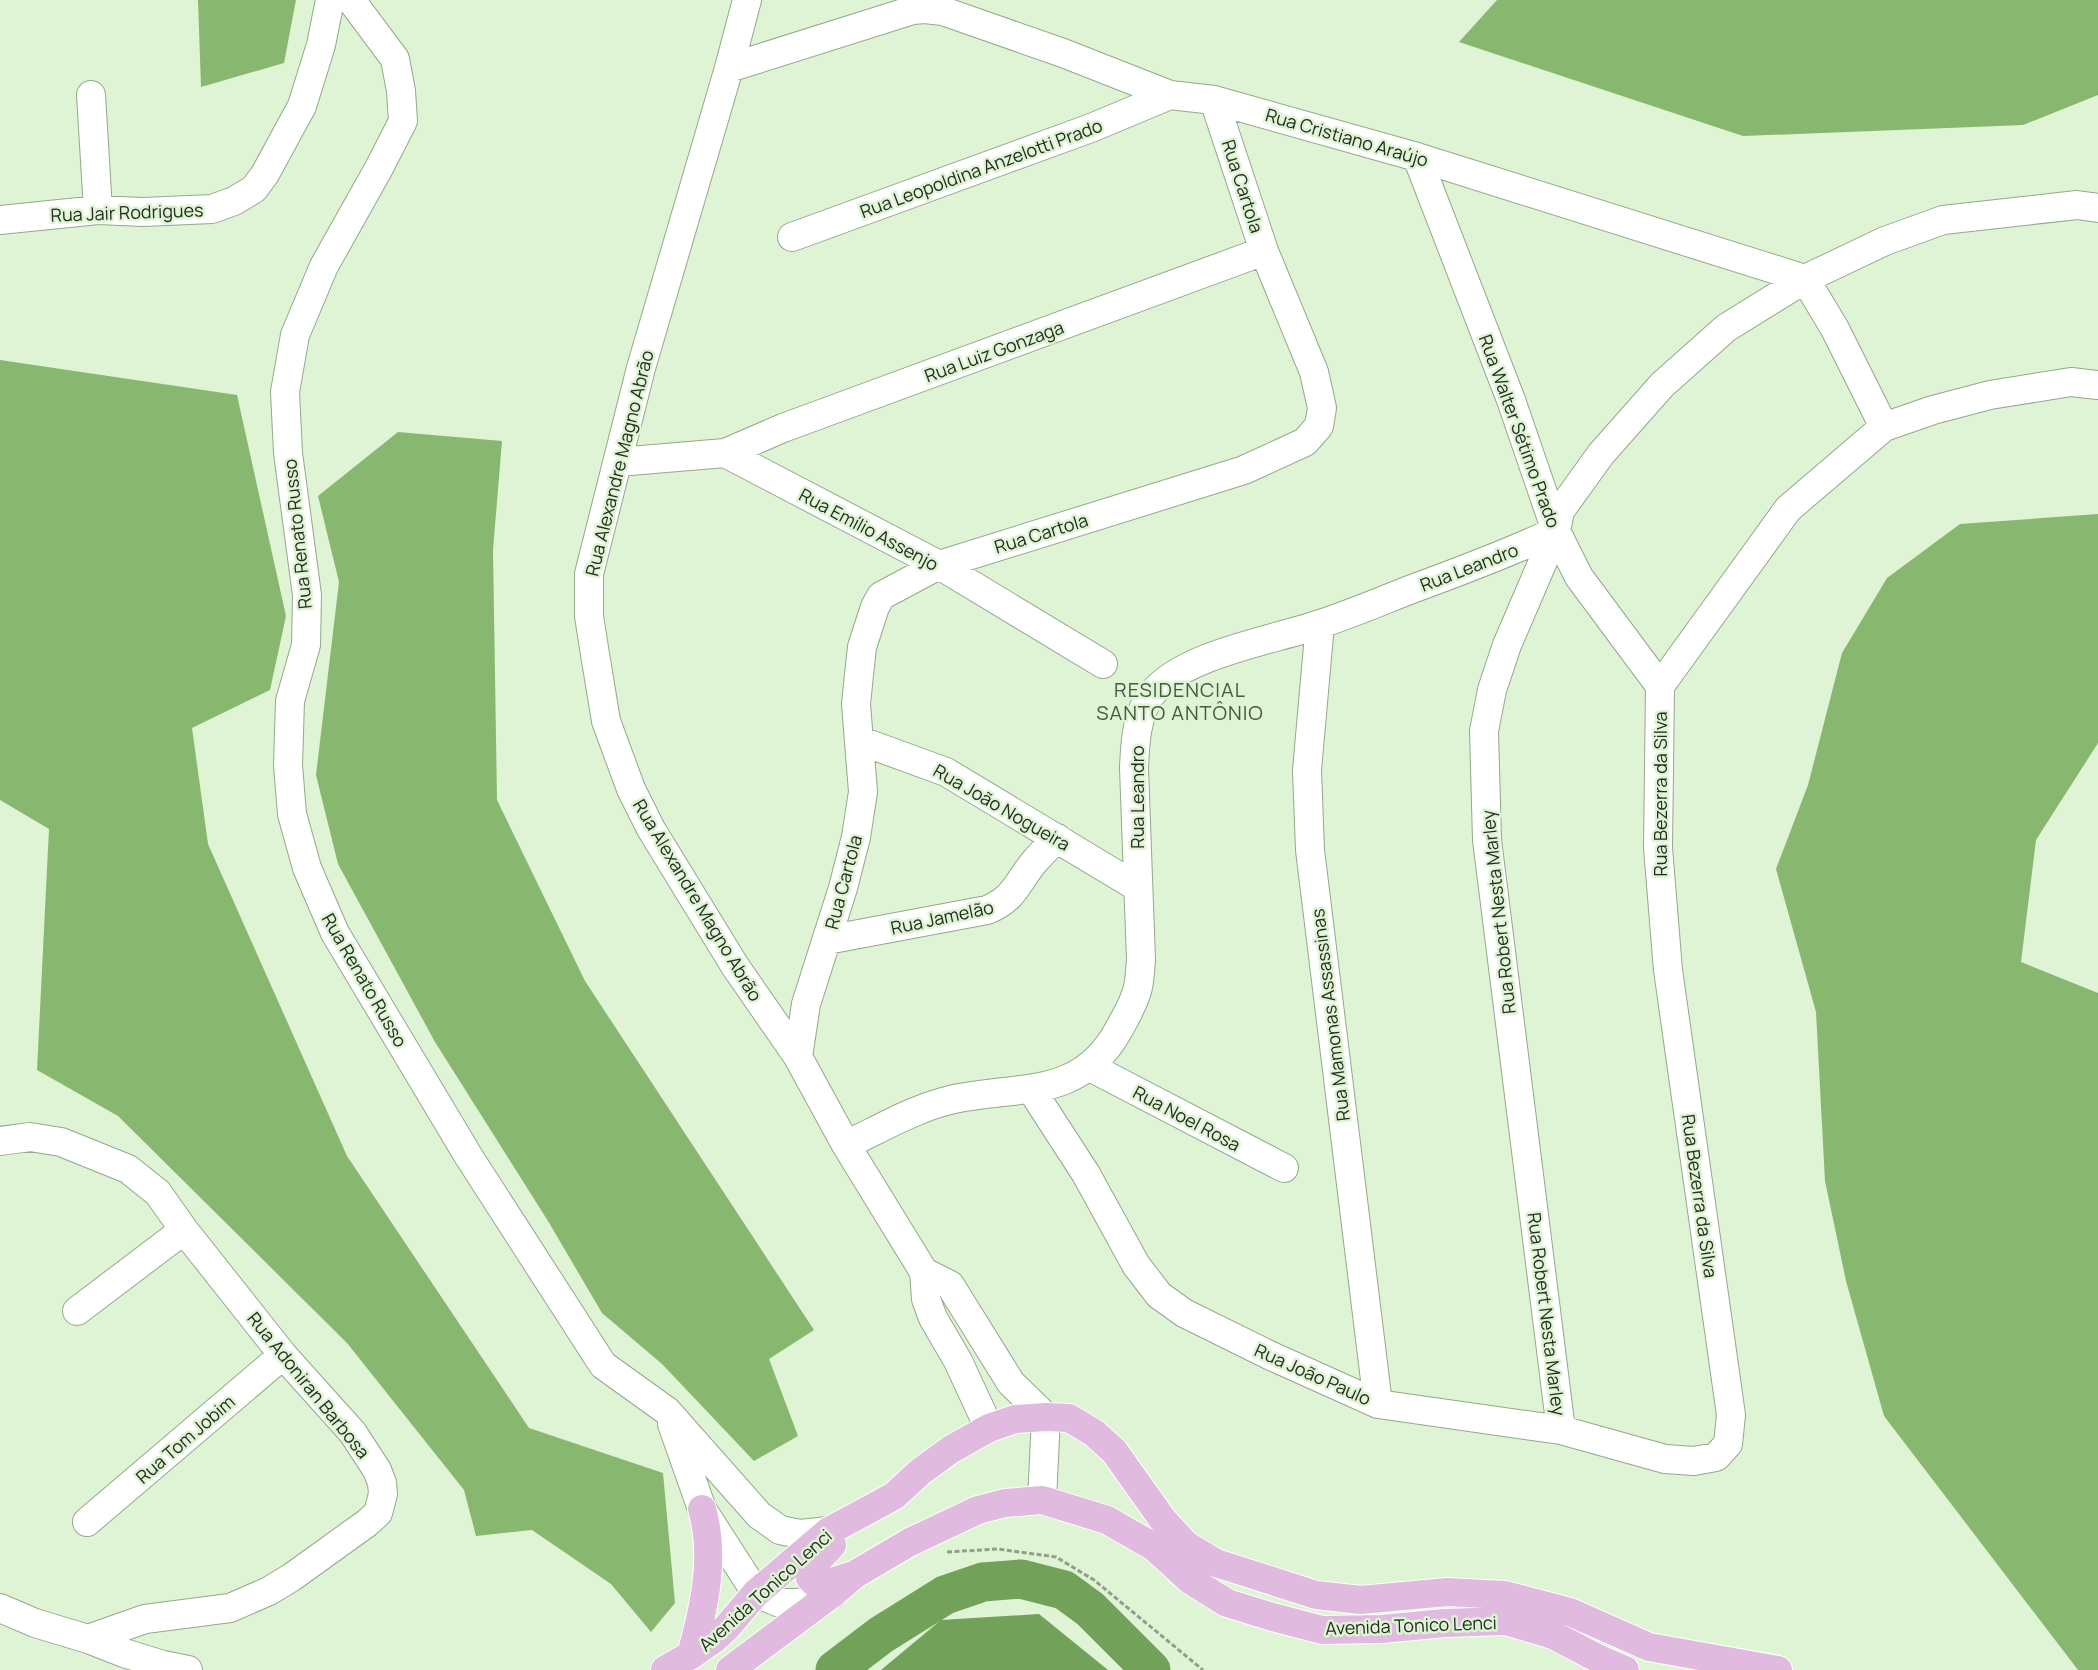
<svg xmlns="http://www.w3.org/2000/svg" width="2098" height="1670" font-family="Manrope,sans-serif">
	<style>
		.forest { fill: #88b870 }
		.water { fill: #72a15a }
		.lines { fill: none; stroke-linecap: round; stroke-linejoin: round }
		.river { stroke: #72a15a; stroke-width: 39 }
		.minor-casing { stroke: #94a88b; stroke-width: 30 }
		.major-casing { stroke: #fff; stroke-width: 30 }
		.path { stroke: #90a088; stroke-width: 3; stroke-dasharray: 5 2.5; stroke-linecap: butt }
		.minor { stroke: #fff; stroke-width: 28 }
		.major { stroke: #e0badf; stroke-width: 28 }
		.labels { text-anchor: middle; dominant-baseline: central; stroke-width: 5; stroke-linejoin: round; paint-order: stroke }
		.street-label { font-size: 18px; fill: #242c20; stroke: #def4d4 }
		.quarter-label { font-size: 20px; letter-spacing: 1px; fill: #47593e; stroke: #def4d4 }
	</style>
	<rect width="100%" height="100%" fill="#def4d4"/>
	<path class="forest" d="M198,0H296L284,63L201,87Z
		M1497,0H2098V95L2023,125L1743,136L1459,42Z
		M0,360L237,395L286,616L270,690L192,728L208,844L347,1156L529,1428L663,1473L675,1603L651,1632L611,1584L532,1530L476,1536L464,1490L347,1343L118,1116L37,1070L49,829L0,800Z
		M398,432L502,441L493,550L497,800L585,981L814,1330L769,1359L798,1436L754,1461L662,1364L602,1313L548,1221L435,1042L338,864L316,775L339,582L318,496Z
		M2098,514V743L2036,840L2021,962L2098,993V1670H2078L1884,1416L1846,1281L1825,1181L1816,1012L1776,869L1808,785L1842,653L1887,578L1960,524Z"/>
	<path class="water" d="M1039,1614L1108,1670H881L941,1620Z"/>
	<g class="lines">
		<path class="river" d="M835,1670L881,1635L945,1595L983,1582L1021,1579L1064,1590L1090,1609L1151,1670"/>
		<g class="minor-casing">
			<path id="minor" d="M351,0L395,59L401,91L403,121L379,168L324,266L295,335L285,392L288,453L307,595L306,645L290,701L288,765L292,814L307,868L335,933L469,1157L603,1365L667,1411L759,1515L780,1530L800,1534L829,1531
				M747,0L729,68L641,368L589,574V616L594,648L606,721L631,789L651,829L735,966L798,1057L846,1145L924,1272L926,1299L933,1318L958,1361L989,1428
				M729,68L913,10L924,9L943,11L1063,53L1170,95L1214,100L1417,157L1805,279L1835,329L1884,427
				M91,95L98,210
				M1417,157L1511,400L1556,531L1579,577L1660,686
				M0,220L98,210L143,212L212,209L234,201L254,189L265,174L302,106L321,45L330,0
				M792,237L1091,128L1170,95
				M725,453L783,428L1264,251
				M618,462L725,453L939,565L1103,664
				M1320,624L1307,770L1310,850L1378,1404
				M861,741L946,772L1137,887
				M827,940L987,910C1015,899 1017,882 1035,861C1042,853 1049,846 1057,838
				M798,1057L806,1004L843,888L856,837L863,792L856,704L859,675L862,647L875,607L881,596L939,565L1244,470L1305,442L1319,426L1322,408L1314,372L1264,251L1214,100
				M1090,1067L1284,1168
				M1031,1089L1086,1174L1136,1265L1159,1295L1184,1313L1269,1355L1378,1404L1561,1430L1665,1459L1694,1461L1716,1457L1728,1444L1731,1415L1668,970L1658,848L1660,686L1788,509L1884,427L1933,410L1990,395L2071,382L2098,385
				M0,1141L30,1137L61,1142L128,1169L158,1193L184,1230L283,1355L353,1433L377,1470L382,1483L383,1494L378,1513L367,1523L292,1577L269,1591L230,1608L145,1619L88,1639
				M846,1145C880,1129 913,1109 950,1100C1017,1084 1078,1102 1118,1031C1125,1018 1135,1002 1138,987C1140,978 1140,969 1141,960L1134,768C1135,745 1136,715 1151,695C1183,654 1271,641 1320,624C1351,614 1381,601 1412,589C1461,571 1509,553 1556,531
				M924,1272L950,1285L1011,1383L1046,1417L1042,1500
				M77,1311L184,1230
				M672,1424L702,1509L756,1593L780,1603H799L832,1594
				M1561,1430L1487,840L1484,731L1492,690L1507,645L1556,531L1560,511L1601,454L1662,385L1726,328L1805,279L1885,241L1943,220L2077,205L2098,208
				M87,1522L283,1355
				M0,1608L35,1623L88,1639L124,1653L163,1665L188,1670"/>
		</g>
		<g class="major-casing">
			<path id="major" d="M832,1545L811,1567L810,1578L817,1585H822L850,1576
				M691,1655C704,1608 716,1558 702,1509
				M665,1670L691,1655L714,1639L727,1627L756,1593L829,1531L894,1496L920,1472L950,1450L989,1428L1015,1419L1046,1417L1069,1418L1094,1433L1114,1451L1163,1520L1186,1545L1216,1563L1316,1595L1361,1600L1447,1592L1505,1595L1570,1612L1649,1647L1778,1670
				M730,1670L833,1593L854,1575L910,1542L978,1510L1005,1503L1042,1500L1107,1520L1154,1547L1190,1580L1227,1603L1269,1616L1322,1630L1382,1629L1445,1623L1506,1621L1553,1635L1597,1658L1625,1670"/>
		</g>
		<path class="path" d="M947,1552L998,1549L1056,1557L1094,1580L1203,1670"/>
		<use href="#minor" class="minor"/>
		<use href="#major" class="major"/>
	</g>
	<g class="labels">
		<g class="street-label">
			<text transform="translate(1347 137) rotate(16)">Rua Cristiano Araújo</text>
			<text transform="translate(981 168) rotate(-20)">Rua Leopoldina Anzelotti Prado</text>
			<text transform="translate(1243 186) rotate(72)">Rua Cartola</text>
			<text transform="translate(127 212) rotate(-2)">Rua Jair Rodrigues</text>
			<text transform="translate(994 351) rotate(-20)">Rua Luiz Gonzaga</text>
			<text transform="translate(1520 431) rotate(70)">Rua Walter Sétimo Prado</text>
			<text transform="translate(619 463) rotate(-76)">Rua Alexandre Magno Abrão</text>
			<text transform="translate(869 529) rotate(28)">Rua Emílio Assenjo</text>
			<text transform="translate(1041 533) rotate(-17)">Rua Cartola</text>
			<text transform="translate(297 534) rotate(-96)">Rua Renato Russo</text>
			<text transform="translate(1469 567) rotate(-21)">Rua Leandro</text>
			<text transform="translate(1660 794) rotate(-90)">Rua Bezerra da Silva</text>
			<text transform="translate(1137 797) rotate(-90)">Rua Leandro</text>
			<text transform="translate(1002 807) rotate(30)">Rua João Nogueira</text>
			<text transform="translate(843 882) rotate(-75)">Rua Cartola</text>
			<text transform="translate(698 900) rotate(59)">Rua Alexandre Magno Abrão</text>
			<text transform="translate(1498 912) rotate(-96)">Rua Robert Nesta Marley</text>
			<text transform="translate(942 917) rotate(-12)">Rua Jamelão</text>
			<text transform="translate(365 980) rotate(60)">Rua Renato Russo</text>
			<text transform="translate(1330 1015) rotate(-97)">Rua Mamonas Assassinas</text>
			<text transform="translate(1187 1118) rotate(28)">Rua Noel Rosa</text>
			<text transform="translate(1700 1196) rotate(82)">Rua Bezerra da Silva</text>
			<text transform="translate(1547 1314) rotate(83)">Rua Robert Nesta Marley</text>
			<text transform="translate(1313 1374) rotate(24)">Rua João Paulo</text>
			<text transform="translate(309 1385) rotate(51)">Rua Adoniran Barbosa</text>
			<text transform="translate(185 1439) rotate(-41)">Rua Tom Jobim</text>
			<text transform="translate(765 1590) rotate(-42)">Avenida Tonico Lenci</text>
			<text transform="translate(1411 1625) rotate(-2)">Avenida Tonico Lenci</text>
		</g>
		<g class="quarter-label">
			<text x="1180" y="689">RESIDENCIAL<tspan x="1180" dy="23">SANTO ANTÔNIO</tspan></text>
		</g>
	</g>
</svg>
